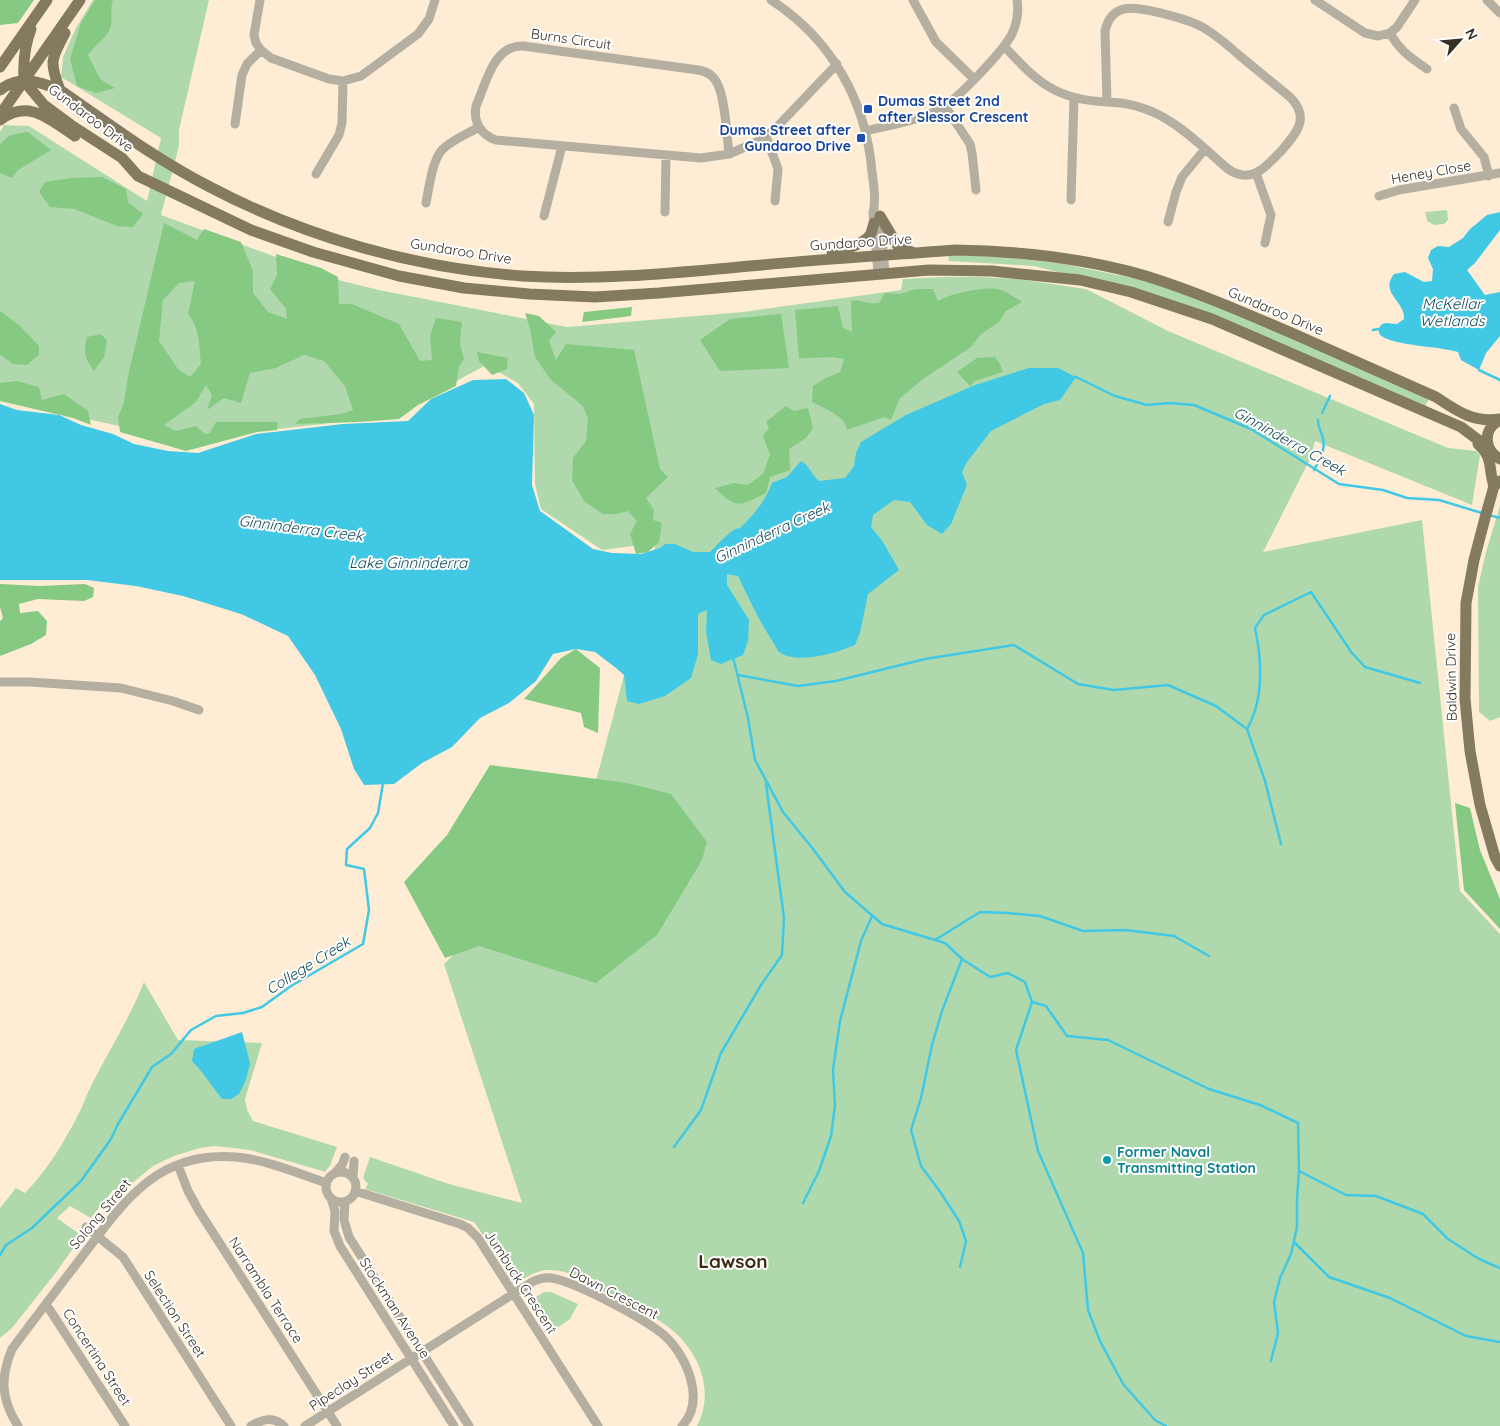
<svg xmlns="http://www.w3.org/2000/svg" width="1500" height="1426" font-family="Quicksand,sans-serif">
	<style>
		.green { fill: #afd9ac }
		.forest { fill: #86c982; fill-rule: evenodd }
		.water { fill: #41c8e4 }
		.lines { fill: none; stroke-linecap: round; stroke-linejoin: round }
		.stream { stroke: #41c8e4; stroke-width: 2.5 }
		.minor { stroke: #b4afa1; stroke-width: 9 }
		.major { stroke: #837a60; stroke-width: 11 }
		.transit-dot { fill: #1a4fb4; stroke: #fff; stroke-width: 2 }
		.culture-dot { fill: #0f9aa8; stroke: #fff; stroke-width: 2 }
		.labels { text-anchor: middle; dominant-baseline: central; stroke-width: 4; stroke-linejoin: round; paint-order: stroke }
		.street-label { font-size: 14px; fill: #383024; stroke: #fff }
		.transit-label { font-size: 14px; font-weight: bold; fill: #164399; stroke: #fff; text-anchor: start }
		.culture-label { font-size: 14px; font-weight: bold; fill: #0d838f; stroke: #fff; text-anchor: start }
		.water-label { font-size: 15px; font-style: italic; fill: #124b57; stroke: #fff }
		.district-label { font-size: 19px; font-weight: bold; fill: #3d2c12; stroke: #fff }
	</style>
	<rect width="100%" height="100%" fill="#feedd4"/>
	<path class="green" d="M93,0H209L179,130V146L161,215L342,281L379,290L567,327L743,312L901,290L903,279L944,277H981L1018,279L1086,289L1168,331L1448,448L1476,451L1480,455L1472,505L1315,441L1310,459L1263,552L1422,520L1460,891L1500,934V1426H697C716,1390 698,1349 667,1326C651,1314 631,1306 613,1297C593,1285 571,1269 547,1270C538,1270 527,1277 519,1281L511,1276L474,1222L365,1189L368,1184L363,1178L370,1157L449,1184L522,1203L444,964L584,826L624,675L656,543L602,550L541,509L535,484L534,404L518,383L486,365L392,416L183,440L0,400V132L4,125L29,126L147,201L161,138L61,77L63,57L76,28Z
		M1447,210L1448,220L1444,224L1434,225L1427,221L1425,212Z
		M948,255L989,256L1059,263L1142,280L1212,303L1429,399L1425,406L1326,363L1065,274L1034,266L949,261Z
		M1500,506V717L1490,721L1479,712L1478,587L1486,552Z
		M144,982L178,1040L262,1043L245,1099L247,1110L253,1121L337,1147L330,1166L326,1170V1172L250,1150L215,1146L200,1148L174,1156L153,1166L125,1189L113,1190L91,1218L70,1206L57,1218L78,1233L74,1247L57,1271L12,1328L0,1338V1208L16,1188L25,1193C46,1172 63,1144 77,1117C83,1106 87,1093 93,1082C110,1049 130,1017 144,982Z
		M544,1292H551L578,1304L570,1319L554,1330L533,1299Z"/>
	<path class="forest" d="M0,0H34L18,23L0,25Z
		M95,0H113C109,11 114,21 109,31C104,40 94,46 88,55L100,79L115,88L96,93L77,86L70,59L81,23Z
		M28,132L51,150L18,170L12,178L0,173V144L10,135Z
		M102,177L126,189L128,202L143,214L133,227L117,226L75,209L50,207L39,192L45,182L71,178Z
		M164,223L197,240L204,229L241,242L253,271V293L268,312L287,319L286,309L270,289L277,275L276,254L321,268L338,277L339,304H352L399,324L420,361L432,360L430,336L436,318L462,322L460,344L464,359L459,367L456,386L418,405L399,419L359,422L295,424L300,419L341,414L353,410L345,386L324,361L304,355L276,368L250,373L241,403L224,398L207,410L212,395L206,385L196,402L164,425L176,431L196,426L205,434L210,433L216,422H278L277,430L257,432L186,451L120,432L118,417L124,403L128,376ZM195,281L188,314C200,328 199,346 201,364L190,377L178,369L159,341L163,300L179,283Z
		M916,289H933L938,301C949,294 988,285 1001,290C1008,292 1015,298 1022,302L1006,311L999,322L981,334L971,347L923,379L900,398L891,420L884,417L847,430C846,416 823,408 812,402L813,386L826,378L840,372L844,359C831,355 813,359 799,358L795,310L838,306L843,328L852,332L851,301C862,299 867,305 879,303L885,293L900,294Z
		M632,307L631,316L582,322L584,312Z
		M0,311L19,325L39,346V355L27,365L13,364L0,355Z
		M525,313L539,316L556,332L549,341L556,360L566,344L634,350L660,469L668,477L646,498L654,510L653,520L662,523L659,542L648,552L636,554L630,534L637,521L628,511L617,514H603L584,501L572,480L573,458L586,441L588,418L583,406L551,380L535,357L530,329Z
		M781,314L789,368L720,371L700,340L730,319Z
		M101,334L107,341L104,357L94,371C85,358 83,352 87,337Z
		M477,352L508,358L507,369L492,375L479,361Z
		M995,357L1000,364L1003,372L975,381L970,386L957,372L977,358Z
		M17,381L39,387L42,400L64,394L88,411L91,425L73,418L0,401V383Z
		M786,406L794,411L808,408L813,428L806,438L789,449L790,470L770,477L766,493C739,506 737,510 715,488L734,483L748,485L763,474L770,455L763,436L769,428L766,422Z
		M0,584L40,586L85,584L94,588L93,597L84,601L38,599L19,604L20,613L38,611L47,621L46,635L31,644L0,656V621L3,618L0,607Z
		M576,649L600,668L598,733L584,727L581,713L524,699L561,658Z
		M490,765L627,783L671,794L707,842L702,860L657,935L596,983L479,946L445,958L404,882L447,835Z
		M1455,803L1470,808L1480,850L1500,899V929L1464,890Z"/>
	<path class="water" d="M1500,212V230L1475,263L1467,270L1485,295L1500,292V336L1486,353L1479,370L1461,360L1458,352C1438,346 1394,346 1380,335L1378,329L1382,324L1386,323L1397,324L1404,319C1406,302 1379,293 1394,274L1405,272L1424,282L1432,281L1433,269L1428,258L1431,250L1438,246L1449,247L1463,238L1470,229L1487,215Z
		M1029,368H1058L1076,377L1060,400L1044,404L991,431L967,462L962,472L967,485L951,524L942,534L927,525L910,502L894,500L873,515L871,527L883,542L899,570L868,594L860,633L855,645C836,653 797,665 779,652C777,650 775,645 773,642C759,621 749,599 738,576L727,574V585L749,620L748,641L743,655L721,664L711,660L706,631L707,610L698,614V654L691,678L665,696L639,704L627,701L624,675L616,668L595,652L576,649L553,654L536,681L509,703L480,718L452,747L422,763L394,784L364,785L354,769L341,729L315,675L288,636L241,614L183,596L136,586L87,580H0V404L17,410L59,415L81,425L113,434L134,444L168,451L198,453L256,434L343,424L408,421L431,399L473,380L506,379L524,393L534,415L532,485L540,511L593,549L612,553L641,554L660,548L665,544H675L693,552H710C718,545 731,528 740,528C754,515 766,500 772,483L787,477L801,461C810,466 811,474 819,481L845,478L854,466L856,453L861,442L906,415L975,385Z
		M242,1032L250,1063L246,1080L239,1094L231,1099H222L201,1071L192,1061L194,1049Z"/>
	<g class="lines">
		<path class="stream" d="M1373,330L1378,329
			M1479,370L1500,380
			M1073,378L1076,377L1115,396L1147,405L1170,403L1194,405L1251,429L1339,484L1383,490L1407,498L1439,500L1482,513
			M1322,413L1330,396
			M1314,470C1320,459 1327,448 1322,435C1320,430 1318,426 1318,420
			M1489,515L1500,518
			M733,657L748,718L755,760L783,812L813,849L845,892L882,924L945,943L962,959L990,977L1008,973L1025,982L1032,1002L1046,1006L1067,1036L1108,1040L1209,1089L1260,1105L1298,1123L1299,1171L1346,1195L1376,1196L1423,1214L1448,1239L1479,1259L1500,1268
			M738,675L798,686L836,681L925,659L1014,645L1078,684L1114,690L1168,685L1216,706L1247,729L1265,781L1281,844
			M1247,729C1264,699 1262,661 1255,628L1264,615L1311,592L1352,653L1365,667L1420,683
			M935,940L980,912L1008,913L1040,916L1083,931L1125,930L1174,936L1209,956
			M1032,1002L1016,1050L1038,1151L1083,1253L1088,1310L1100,1341L1123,1384L1155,1420L1166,1426
			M674,1147L701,1110L721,1053L761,985L782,955L784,918L766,784
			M803,1203L819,1171L831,1136L835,1105L833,1070L840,1021L861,941L872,916
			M1294,1242L1329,1277L1390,1298L1466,1336L1500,1342
			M0,1255L6,1245L32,1228L81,1181L111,1139L118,1124L152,1067L171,1054L191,1030L216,1016L243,1013L262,1007L291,986L363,944L369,910L364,869L346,865L347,849L370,828L378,813L383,783
			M960,1267L966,1241L959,1221L941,1193L921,1166L911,1130L921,1098L932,1045L942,1011L962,959
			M1271,1361L1278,1333L1274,1302L1280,1278L1291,1254L1297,1227V1199L1299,1171"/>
		<path class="minor" d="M260,0L254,35L256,43L261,50L271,58L329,79L343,81L361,76L418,34L429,19L435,0
			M771,0C831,39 866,100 872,172C874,186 876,200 873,213L878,274
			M913,0L936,42L973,78
			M1315,0L1365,33L1378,36L1390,33L1397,27L1415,0
			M1487,0L1500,13
			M1390,33C1400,51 1410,57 1427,69
			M1004,46C1037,82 1056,100 1107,102L1105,31C1112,0 1138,8 1161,13C1176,17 1191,20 1204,28C1217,36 1229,46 1240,56C1257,70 1274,84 1290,97C1311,118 1296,134 1281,151C1266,167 1251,185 1228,169C1190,136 1161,103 1107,102
			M945,106L970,144L972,153L976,190
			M1454,108L1461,129L1484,157L1489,176
			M235,124L242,75L247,64L261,50
			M866,131C890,125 918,121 940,109C956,101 1004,50 1012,34C1017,23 1019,12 1017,0
			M766,136L778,169L775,201
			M729,154L701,158L496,140C481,135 473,122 476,106C486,84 493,45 523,46L698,70C706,71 713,75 717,83C725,96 727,137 729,154L759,141L776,128L837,64
			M1256,173L1271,215L1265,243
			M316,174L339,135L342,123L343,81
			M1379,196L1399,190L1500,173
			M1071,200L1074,98
			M426,203C429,188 432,161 442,150C451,140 467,134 479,127
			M665,212L666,155
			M544,216L562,146
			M880,218L885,273
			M1168,222L1176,192L1182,177L1205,149
			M0,682H30L121,688L173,701L199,710
			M178,1165L188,1191L199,1211L337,1426
			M326 1187a15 15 0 1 1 30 0a15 15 0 1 1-30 0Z
			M335,1173L342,1165L345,1157
			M353,1178L354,1161
			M355,1191L460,1224L468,1228L478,1238L598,1426
			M331,1198L335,1211L334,1231L340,1246L454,1426
			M345,1202L344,1220L349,1237L469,1426
			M86,1227L123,1257L231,1426
			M46,1304L125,1426
			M18,1426C1,1399 0,1378 12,1349C35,1318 58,1288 81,1258C123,1203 156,1151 235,1157C264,1159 298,1173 326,1183
			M251,1426C263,1419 273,1416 284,1426
			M305,1426L532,1282C538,1279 544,1277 551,1278C574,1281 648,1320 666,1337C687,1357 706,1401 682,1426"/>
		<path class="major" d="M0,67L47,0
			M24,81L44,105L71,125L122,158L138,176L251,230L313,252L399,276L464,288L529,294L595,297L659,293L929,270L992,271L1080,280L1131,292L1212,319L1461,427L1489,448
			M24,81C23,63 24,47 31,29
			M0,90C20,75 38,81 60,90C109,124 157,160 210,187C305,237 414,268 522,276C602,281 682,272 762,265C826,259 891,255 955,250C1019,251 1084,258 1146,276C1197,292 1245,313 1294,334C1341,355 1388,376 1436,397C1457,411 1473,423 1500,419
			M60,90C49,62 51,59 65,33
			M0,115L80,0
			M0,120C29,98 50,120 75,136
			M880,216L899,248L912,252
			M832,254C841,251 864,244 870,235C872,232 873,226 874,223
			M1500,420C1482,429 1484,450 1500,459
			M1478,444C1494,458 1488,469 1494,486
			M1500,481L1494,486L1485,518L1474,560L1466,603L1465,699L1470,751L1480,805L1495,857L1500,866"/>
	</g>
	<g class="transit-dot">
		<rect x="863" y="104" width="10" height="10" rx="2.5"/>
		<rect x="856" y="133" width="10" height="10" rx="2.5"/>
	</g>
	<circle class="culture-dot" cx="1107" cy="1160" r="5"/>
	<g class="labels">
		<g class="street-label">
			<text transform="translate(571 39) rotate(8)">Burns Circuit</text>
			<text transform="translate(91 118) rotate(37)">Gundaroo Drive</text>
			<text transform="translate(1431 172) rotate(-10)">Heney Close</text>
			<text transform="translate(861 242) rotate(-4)">Gundaroo Drive</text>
			<text transform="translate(461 251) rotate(9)">Gundaroo Drive</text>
			<text transform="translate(1276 311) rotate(23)">Gundaroo Drive</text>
			<text transform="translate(1451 677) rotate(-91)">Baldwin Drive</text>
			<text transform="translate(100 1214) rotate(-50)">Solong Street</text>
			<text transform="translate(521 1282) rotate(57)">Jumbuck Crescent</text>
			<text transform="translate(266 1290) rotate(57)">Narrambla Terrace</text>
			<text transform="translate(614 1293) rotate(27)">Dawn Crescent</text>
			<text transform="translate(395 1308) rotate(57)">Stockman Avenue</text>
			<text transform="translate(175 1314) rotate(57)">Selection Street</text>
			<text transform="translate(97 1357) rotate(57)">Concertina Street</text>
			<text transform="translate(351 1381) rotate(-33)">Pipeclay Street</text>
		</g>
		<g class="transit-label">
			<text x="878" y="101">Dumas Street 2nd<tspan x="878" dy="16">after Slessor Crescent</tspan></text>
			<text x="851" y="130" text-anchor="end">Dumas Street after<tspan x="851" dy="16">Gundaroo Drive</tspan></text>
		</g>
		<g class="culture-label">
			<text x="1117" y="1152">Former Naval<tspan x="1117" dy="16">Transmitting Station</tspan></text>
		</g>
		<g class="water-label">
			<text x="1452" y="303">McKellar<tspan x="1452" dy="17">Wetlands</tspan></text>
			<text transform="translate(1290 441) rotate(29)">Ginninderra Creek</text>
			<text transform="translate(301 528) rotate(7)">Ginninderra Creek</text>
			<text transform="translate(772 532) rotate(-25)">Ginninderra Creek</text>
			<text x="408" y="562">Lake Ginninderra</text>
			<text transform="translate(308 965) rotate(-32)">College Creek</text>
		</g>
		<g class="district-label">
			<text x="733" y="1261">Lawson</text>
		</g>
	</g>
	<g transform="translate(1460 40) rotate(63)" stroke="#ffffff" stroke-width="4" paint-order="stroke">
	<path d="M0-4L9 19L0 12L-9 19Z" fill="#383024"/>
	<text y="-8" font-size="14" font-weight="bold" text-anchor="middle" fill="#383024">N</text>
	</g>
</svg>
